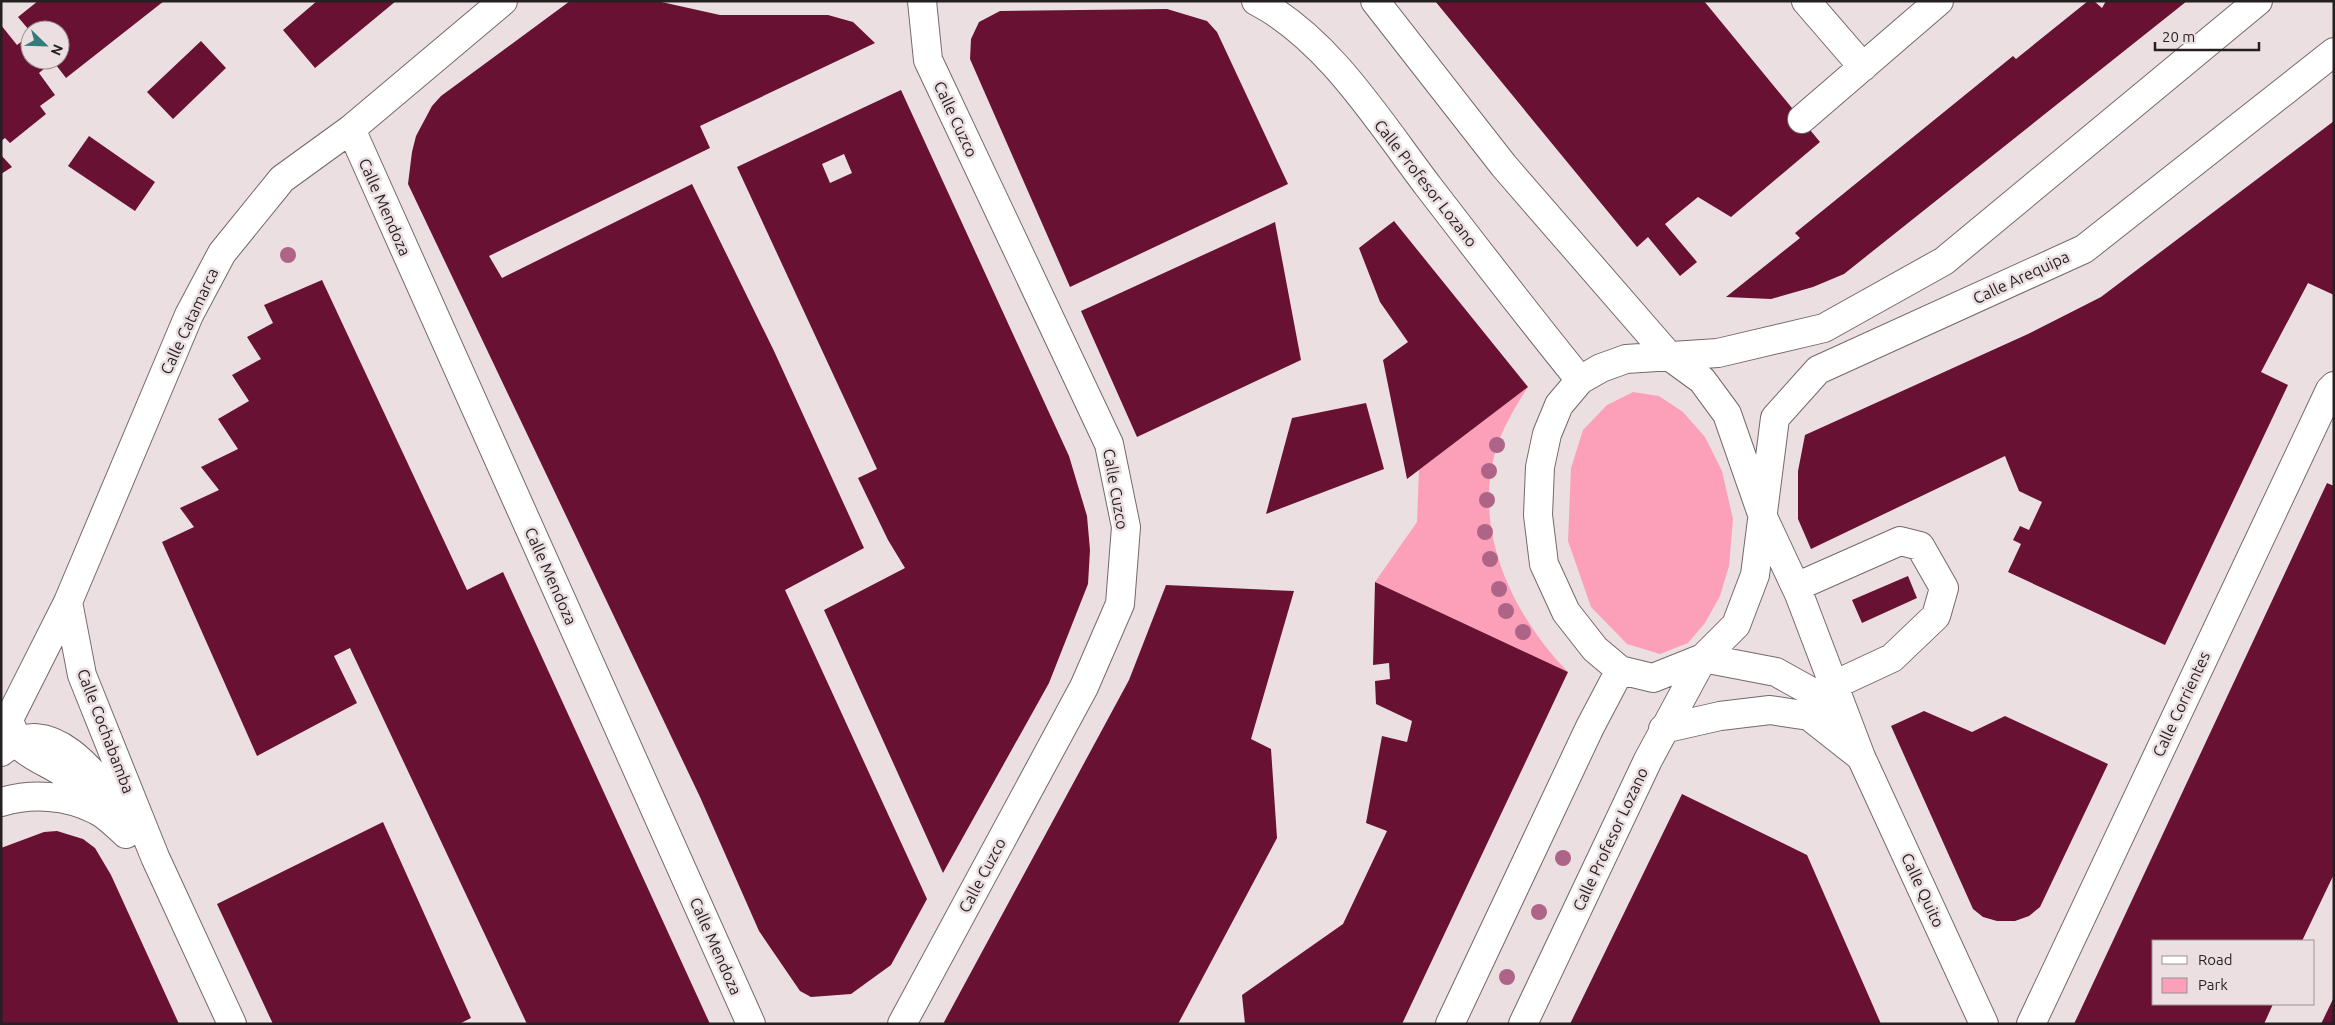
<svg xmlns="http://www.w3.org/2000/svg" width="2335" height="1025" font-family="Ubuntu,sans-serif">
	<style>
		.green { fill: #fba0b8 }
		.building { fill: #681133; fill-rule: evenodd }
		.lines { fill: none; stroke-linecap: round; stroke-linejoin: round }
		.minor-casing { stroke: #74696b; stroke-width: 30 }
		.minor { stroke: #fff; stroke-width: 28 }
		.tree { fill: #ae6486 }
		.labels { text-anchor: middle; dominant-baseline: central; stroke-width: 5; stroke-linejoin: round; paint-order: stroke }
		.street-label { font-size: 16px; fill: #241f20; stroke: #ecdfe2 }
	</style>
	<rect width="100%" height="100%" fill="#ecdfe2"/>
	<path class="green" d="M1528,387C1517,404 1507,421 1499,440C1469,524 1510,612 1568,672L1375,582L1417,522L1419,469Z
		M1633,392L1659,396L1683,412L1705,437L1722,471L1733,519L1729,566L1720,596L1705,623L1688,643L1660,654L1627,644L1591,607L1568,541L1571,468L1583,430L1607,405Z"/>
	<path class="building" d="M38,1H164L66,78L53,61L39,73L55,95L40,106L46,114L10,143L5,138L1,141V25L17,45L30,35V60H60V30H29L18,17Z
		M317,1H396L315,68L283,30Z
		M570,1H657L720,15H828L853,22L875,43L700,126L710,148L489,256L502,278L692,184L774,351L864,548L785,590L927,899L891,965L851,994L811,997L800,991L759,931L700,797L408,184L412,152L416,136L432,106L441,96Z
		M1435,1H1704L1820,142L1731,217L1698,197L1665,224L1697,262L1680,276L1648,237L1637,247Z
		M2088,1H2094L2102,8L2106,1H2187L1844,274L1813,287L1771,299L1726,297L1800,238L1795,233L2013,56L2016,59Z
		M1167,9L1207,21L1217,32L1288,184L1070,287L970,59L971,39L979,22L1000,11Z
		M201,41L226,68L173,119L147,92Z
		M901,90L1069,456L1087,516L1090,550L1088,584L1049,683L943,873L824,610L905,568L888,540L858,478L877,469L737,167ZM844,154L852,173L830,183L822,164Z
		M2334,121V295L2308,283L2261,372L2288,385L2165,645L2008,572L2021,544L2013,540L2020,526L2029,530L2042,502L2019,491L2005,456L1811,549L1798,519V471L1805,435L2028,334L2101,297Z
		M89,136L155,182L135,211L68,166Z
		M1,155L12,167L1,174Z
		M1394,221L1528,387L1407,479L1383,360L1408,342L1380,302L1359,248Z
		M1275,222L1301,360L1137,437L1081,311Z
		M322,280L467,590L503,572L710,1024H527L350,648L334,656L357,703L257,756L162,542L194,527L180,508L219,490L201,467L238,449L218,419L249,401L232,375L261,359L247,337L273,323L264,305Z
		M1366,403L1384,469L1266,514L1292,418Z
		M2327,483L2334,486V874L2302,941H2154V1004H2273L2264,1024H2074Z
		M1908,576L1917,598L1862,623L1852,600Z
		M1375,582L1568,672L1402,1024H1245L1242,995L1343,924L1387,831L1366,823L1382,736L1407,742L1412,721L1376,704L1375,681L1390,679L1389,663L1373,665Z
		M1166,585L1294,591L1251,739L1271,749L1277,838L1178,1024H943L1129,680Z
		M1924,711L1972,732L2005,716L2108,764L2040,907L2029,916L2015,921H1997L1983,917L1973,909L1891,726Z
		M1682,794L1807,855L1881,1024H1570Z
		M383,822L471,1018L459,1024H273L217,904Z
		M57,831L83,839L95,848L111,875L179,1024H1V848L44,832Z
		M2334,997V1024H2321Z"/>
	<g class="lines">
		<g class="minor-casing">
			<path id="minor" d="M1256,1C1328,38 1380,123 1428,186C1478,251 1528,316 1580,380
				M1375,1L1504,166L1669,356L1702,380L1727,414L1763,517L1799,594L1861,757L1984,1024
				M1806,1L1863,67
				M2258,1L1944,261L1824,328L1718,353L1626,359L1601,368L1580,380L1559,405L1547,434L1540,467L1538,515L1544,564L1566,612L1595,649L1620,670L1653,678L1703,658L1736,625L1755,575L1775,418L1818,370L2084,249L2334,52
				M1802,119L1939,1
				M351,129L751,1024
				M1796,587L1900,541L1920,546L1944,588L1936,616L1892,658L1834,685
				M68,602L82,675L155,857L232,1024
				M1703,658L1776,672L1821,697L1839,724
				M12,728C14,753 48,761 63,773C74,782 83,794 93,805
				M1663,729L1720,716L1770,710L1809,716L1861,757
				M1,735L68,602L189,315L222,253L282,179L351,129L503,1
				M1,752C53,706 104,786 131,823
				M1,802C32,793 67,795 96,810C107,815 117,826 126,834
				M902,1024L1084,687L1120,604L1126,527L1109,444L928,60L922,1
				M1450,1024L1590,727L1620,670
				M1523,1024L1648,760L1703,658
				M2031,1024L2330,390L2334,386"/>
		</g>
		<use href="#minor" class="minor"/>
	</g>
	<g class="tree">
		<circle cx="288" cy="255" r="8"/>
		<circle cx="1497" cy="445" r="8"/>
		<circle cx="1489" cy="471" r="8"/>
		<circle cx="1487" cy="500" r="8"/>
		<circle cx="1485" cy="532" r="8"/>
		<circle cx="1490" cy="559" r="8"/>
		<circle cx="1499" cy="589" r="8"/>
		<circle cx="1506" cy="611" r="8"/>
		<circle cx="1523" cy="632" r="8"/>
		<circle cx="1563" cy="858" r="8"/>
		<circle cx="1539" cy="912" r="8"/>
		<circle cx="1507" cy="977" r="8"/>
	</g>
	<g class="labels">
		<g class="street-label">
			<text transform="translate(956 119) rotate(65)">Calle Cuzco</text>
			<text transform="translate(1426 183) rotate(52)">Calle Profesor Lozano</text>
			<text transform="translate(385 207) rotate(66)">Calle Mendoza</text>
			<text transform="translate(2021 277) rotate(-25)">Calle Arequipa</text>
			<text transform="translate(189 321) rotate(-65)">Calle Catamarca</text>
			<text transform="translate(1116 489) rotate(80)">Calle Cuzco</text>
			<text transform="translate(551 576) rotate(66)">Calle Mendoza</text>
			<text transform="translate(2181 704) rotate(-65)">Calle Corrientes</text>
			<text transform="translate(106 731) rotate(69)">Calle Cochabamba</text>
			<text transform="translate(1610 839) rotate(-65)">Calle Profesor Lozano</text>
			<text transform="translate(982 875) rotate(-62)">Calle Cuzco</text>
			<text transform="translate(1923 890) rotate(65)">Calle Quito</text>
			<text transform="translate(716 946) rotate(66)">Calle Mendoza</text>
		</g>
	</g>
	<rect width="2335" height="1025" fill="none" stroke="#241f20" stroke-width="5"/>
	<rect x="2152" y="940" width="162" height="65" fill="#ecdfe2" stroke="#9c9294"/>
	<rect x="2162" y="956" width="25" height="8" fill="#ffffff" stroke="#9c9294"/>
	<text x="2198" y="965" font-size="15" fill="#241f20">Road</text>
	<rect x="2162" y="978" width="25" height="15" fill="#fba0b8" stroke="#9c9294"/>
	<text x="2198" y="990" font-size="15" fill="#241f20">Park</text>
	<g transform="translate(45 45) rotate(113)"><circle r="24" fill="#ecdfe2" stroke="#9c9294"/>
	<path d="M0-4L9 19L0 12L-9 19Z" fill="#337c79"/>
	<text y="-8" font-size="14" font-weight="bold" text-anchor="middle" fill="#241f20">N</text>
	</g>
	<path d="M2155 42v8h104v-8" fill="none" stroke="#241f20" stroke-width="2.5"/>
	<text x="2162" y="42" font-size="15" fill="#241f20" stroke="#ecdfe2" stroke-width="4" paint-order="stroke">20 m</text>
</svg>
